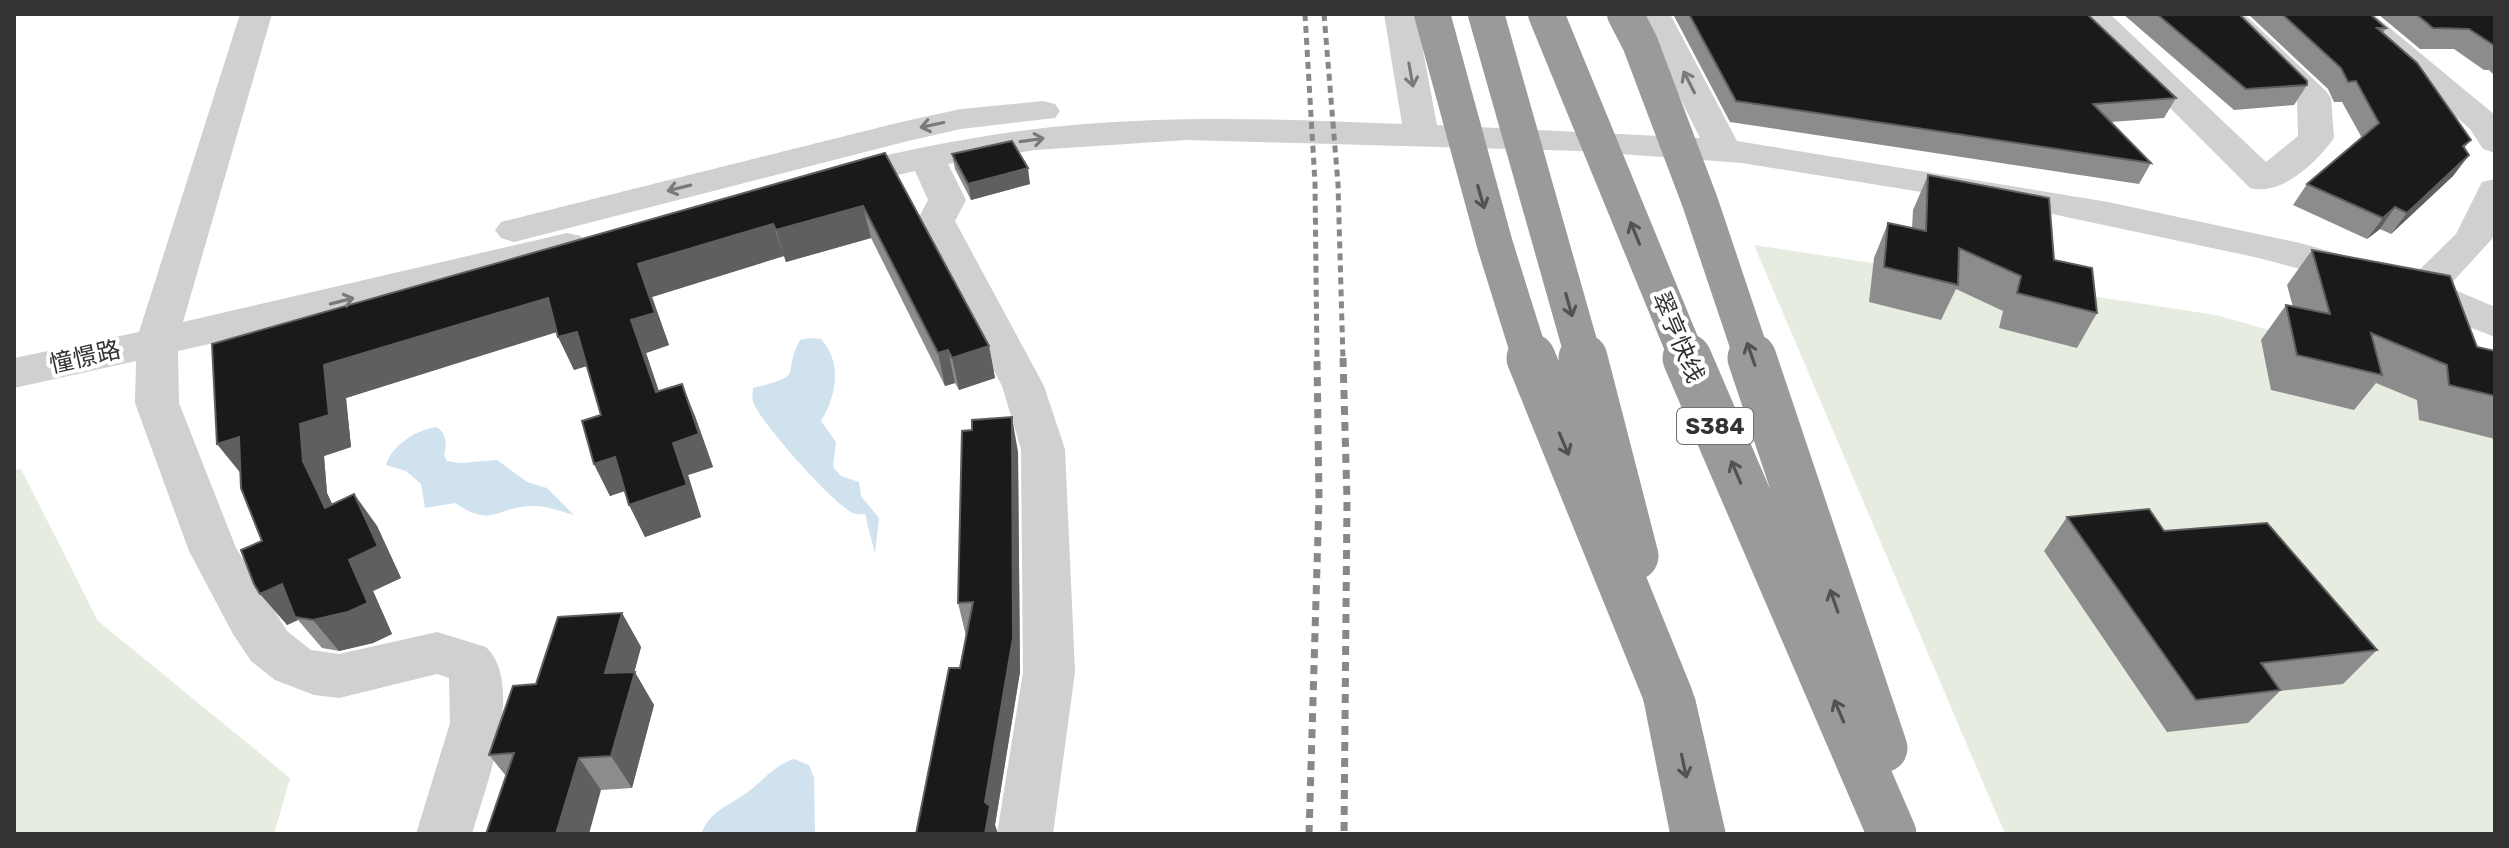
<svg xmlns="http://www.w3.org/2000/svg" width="2509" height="848" font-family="Rubik,'Noto Sans SC',sans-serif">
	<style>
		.green { fill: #e6ecdf }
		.water { fill: #cfe2ee }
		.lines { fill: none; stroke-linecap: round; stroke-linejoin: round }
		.minor { fill: #d0d0d0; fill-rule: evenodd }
		.highway { fill: #9a9a9a; fill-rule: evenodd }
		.rail-far1 { stroke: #888; stroke-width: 5; stroke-dasharray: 7 5; stroke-linecap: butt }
		.rail { stroke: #888; stroke-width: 7; stroke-dasharray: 9 7; stroke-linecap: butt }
		.highway-bridge-far1 { stroke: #9a9a9a; stroke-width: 36 }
		.highway-bridge { stroke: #9a9a9a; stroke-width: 49 }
		.wall { fill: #8c8c8c }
		.shaded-wall { fill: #5f5f5f }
		.building { fill: #1a1a1a; stroke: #5f5f5f; stroke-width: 2 }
		.oneway { stroke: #7a7a7a }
		.oneway2 { stroke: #525252 }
		.labels { text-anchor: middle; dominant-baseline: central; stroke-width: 8; stroke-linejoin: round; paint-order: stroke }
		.shield { fill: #fff; stroke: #707070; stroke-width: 2 }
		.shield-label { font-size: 22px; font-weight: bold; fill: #333 }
		.street-label { font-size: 24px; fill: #333; stroke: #fff }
	</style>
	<rect width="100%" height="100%" fill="#fff"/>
	<path class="green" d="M1754,245L2216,315L2495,394V834H2005Z
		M21,469L98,621L290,778L274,834H14V470Z"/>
	<path class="water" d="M810,338L821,339C843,363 836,396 821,421L836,442L833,467L841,476L859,482L861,496L879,518L875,554L865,514C860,514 857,515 853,513C833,504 765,427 755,406C751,400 753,394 753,388C809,374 780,377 800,340Z
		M436,427C447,433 447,444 444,455L447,461L460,463L497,460L527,482L547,488L574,515C562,512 548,506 535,506C495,506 494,529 455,503L425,508L421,484L406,471L386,465C392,445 416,430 436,427Z
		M794,759L809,765L814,778L815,834H701C711,808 733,805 753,788C767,776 776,765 794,759Z"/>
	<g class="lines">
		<path class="minor" d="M240,14H272L183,322L567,233L581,236L586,245L581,254L567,257L312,321L178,351L179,403L236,548L287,631L311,650L339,654L437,632L486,647C526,685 485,788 472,834H416L450,723L449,678L437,674L339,698L314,695L275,680L251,661L233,634L189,551L135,403L136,361L14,388V358L139,332Z
			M1384,14H1416L1437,125L1700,138L1638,14H1670L1737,141L2108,202L2300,243L2414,275L2456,234L2482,182L2495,179V232L2492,239L2448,287L2495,307V337L2366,287L2259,258L2038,211L1742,163L1580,151L1187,140L1035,150L948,164L966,200L955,221L1044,386L1065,449L1075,672L1053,834H997L1023,672L1021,449L1002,386L917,221L928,200L915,171L835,189L822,186L817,178L822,170C909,149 996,131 1085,124C1191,115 1296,120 1402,124Z
			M2076,14H2110L2266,162L2298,136L2297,100L2210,14H2244L2326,91L2331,98L2334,138C2316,163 2282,196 2250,188Z
			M2338,14H2373L2495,115V153L2483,149L2470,129Z
			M1043,101L1055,104L1060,111L1055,118L961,129L904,142L514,242L501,238L495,230L501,222L901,122L961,109Z"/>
		<path class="highway" d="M1669,675L1688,682L1695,698L1726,834H1670L1643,698L1650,682Z"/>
		<path class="rail-far1" d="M1305,14L1315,183L1317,360
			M1324,14L1338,184L1343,360"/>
		<path class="rail" d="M1343,358L1347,500L1344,834
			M1309,834L1319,499L1317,358"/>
		<path class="highway-bridge-far1" d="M1432,14L1495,245L1531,360
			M1486,14L1584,360
			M1546,14L1688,360
			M1625,14L1640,43L1700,202L1753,360"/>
		<path class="highway-bridge" d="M1531,358L1669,698
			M1583,358L1634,556
			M1687,358L1892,834
			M1752,358L1883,748"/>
	</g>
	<path class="wall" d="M1673,14H2087L2176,98L2164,118L2111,122L2151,163L2139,184L1730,122Z
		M2123,14H2239L2307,85L2294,105L2234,110Z
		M2248,14H2370L2386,28L2383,33L2471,140L2464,148L2469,155L2453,176L2391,234L2380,229L2367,239L2293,205L2307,184L2362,138L2342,102H2334L2328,89Z
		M2378,14H2495V76L2489,70H2484L2454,49H2420Z
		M885,153L989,346L995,378L959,390L955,383L945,386L871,238L786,262L784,256L652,297L669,345L646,353L659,391L695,416L713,467L688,475L701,517L645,537L624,491L610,496L594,464L601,415L587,366L574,370L557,332L346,398L351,447L324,456L327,493L332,504L354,494L377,526L401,578L373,591L392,634L373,643L339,651L322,648L298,620L287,625L262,541L241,473L217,444Z
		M952,154L1030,184L971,200L955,169Z
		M1928,175L2054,260L2097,313L2077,348L1999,328L2003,311L1956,289L1941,320L1869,302L1874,258L1888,223L1912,228L1913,210Z
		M2312,250L2477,347L2495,351V439L2419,420L2417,400L2376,383L2354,410L2271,390L2261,340L2286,305L2293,307L2287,285Z
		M1018,452L1020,672L995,825L998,834H916L960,668L966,636L958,603Z
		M2067,517L2164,531L2377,650L2343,684L2280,691L2248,723L2167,732L2044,551Z
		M622,613L641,647L634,672L654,705L632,788L601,790L506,776L489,755L536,684Z"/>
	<path class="shaded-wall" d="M2469,155L2453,176L2391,234L2407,213Z
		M1028,168L1030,184L971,200L968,184Z
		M863,206L871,238L786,262L776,230Z
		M2395,207L2380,229L2367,239L2383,218Z
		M773,224L784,256L652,297L669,345L646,353L670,425L656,392L631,320L638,264Z
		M548,298L563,330L346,398L351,447L324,456L327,493L349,540L325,508L303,461L300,424L324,365Z
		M577,332L593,364L574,370L558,337Z
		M989,346L995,378L959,390L952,358Z
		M948,350L955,383L945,386L938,353Z
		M682,384L695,416L713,467L688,475L701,517L645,537L629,505L673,443Z
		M1012,417L1018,452L1020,672L995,825L998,834H985V802Z
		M239,437L243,476L217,444Z
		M615,457L631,489L610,496L594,464Z
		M354,494L377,526L401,578L373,591L392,634L373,643L339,651L313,620L349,560Z
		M282,584L295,617L298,620L287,625L260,594Z
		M622,613L641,647L625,707L605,673Z
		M635,672L654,705L632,788L611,756Z
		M579,758L601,790L589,834H556Z"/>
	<path class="building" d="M1689,14H2087L2176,98L2093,104L2151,163L1736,101Z
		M2157,14H2239L2307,81V85L2246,89Z
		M2282,14H2370L2386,28H2377L2417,63L2471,140L2463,146L2469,155L2407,213L2395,207L2383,218L2307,184L2379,123L2356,81L2348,82L2341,68Z
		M2416,14H2495V46L2469,29L2433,28Z
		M1012,141L1028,168L968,184L952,154Z
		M885,153L989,346L952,358L948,350L938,353L863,206L776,230L773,224L638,264L655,313L631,320L656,392L682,384L699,434L673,443L687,485L629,505L615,457L594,464L582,421L601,415L577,332L558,337L548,298L324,365L329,415L300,424L303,461L325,508L354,494L378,546L349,560L368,603L348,612L313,620L295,617L282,584L260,594L254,584L241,550L262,541L241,488L239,437L217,444L212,344Z
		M1928,175L2049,198L2054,260L2092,268L2097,313L2017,293L2021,276L1959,248L1958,285L1884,267L1888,223L1926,231Z
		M2312,250L2450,276L2477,347L2495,351V396L2449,385L2447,365L2371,333L2382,375L2297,355L2286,305L2330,314Z
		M1012,417L1013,638L985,802L990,806L985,834H916L949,668H960L973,602L958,603L962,431L972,430V420Z
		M2149,509L2164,531L2267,523L2377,650L2261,663L2280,690L2196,700L2067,517Z
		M622,613L605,673L635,672L611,756L579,758L556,834H486L514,753L489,755L513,686L536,684L558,617Z"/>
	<defs><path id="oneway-shaft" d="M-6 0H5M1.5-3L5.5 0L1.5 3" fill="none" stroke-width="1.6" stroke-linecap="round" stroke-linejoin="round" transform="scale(2)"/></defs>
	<g class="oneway">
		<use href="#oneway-shaft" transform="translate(1411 75) rotate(80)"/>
		<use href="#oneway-shaft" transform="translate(1689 82) rotate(-117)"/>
		<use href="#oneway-shaft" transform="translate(932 125) rotate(168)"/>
		<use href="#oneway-shaft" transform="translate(1032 140) rotate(-8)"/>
		<use href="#oneway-shaft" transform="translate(679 188) rotate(166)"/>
		<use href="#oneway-shaft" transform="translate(342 301) rotate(-14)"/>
	</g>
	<g class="oneway2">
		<use href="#oneway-shaft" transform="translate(1481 197) rotate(74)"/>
		<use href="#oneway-shaft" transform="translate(1635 233) rotate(-112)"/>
		<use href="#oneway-shaft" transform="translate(1569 305) rotate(74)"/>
		<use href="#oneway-shaft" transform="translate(1751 354) rotate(-109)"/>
		<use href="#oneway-shaft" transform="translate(1564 444) rotate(67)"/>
		<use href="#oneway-shaft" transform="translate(1736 472) rotate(-113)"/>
		<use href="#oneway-shaft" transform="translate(1834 601) rotate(-109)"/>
		<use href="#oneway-shaft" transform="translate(1839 711) rotate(-113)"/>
		<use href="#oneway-shaft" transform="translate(1684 766) rotate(78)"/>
	</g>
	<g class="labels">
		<rect class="shield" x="1677" y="408" width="76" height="36" rx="6"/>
		<g class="shield-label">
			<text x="1715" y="426">S384</text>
		</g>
		<g class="street-label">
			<text transform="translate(1678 337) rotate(67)">翠亨快线</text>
			<text transform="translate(85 357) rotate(-13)">憧憬路</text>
		</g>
	</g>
	<rect width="2509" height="848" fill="none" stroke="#333333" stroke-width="32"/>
</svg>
